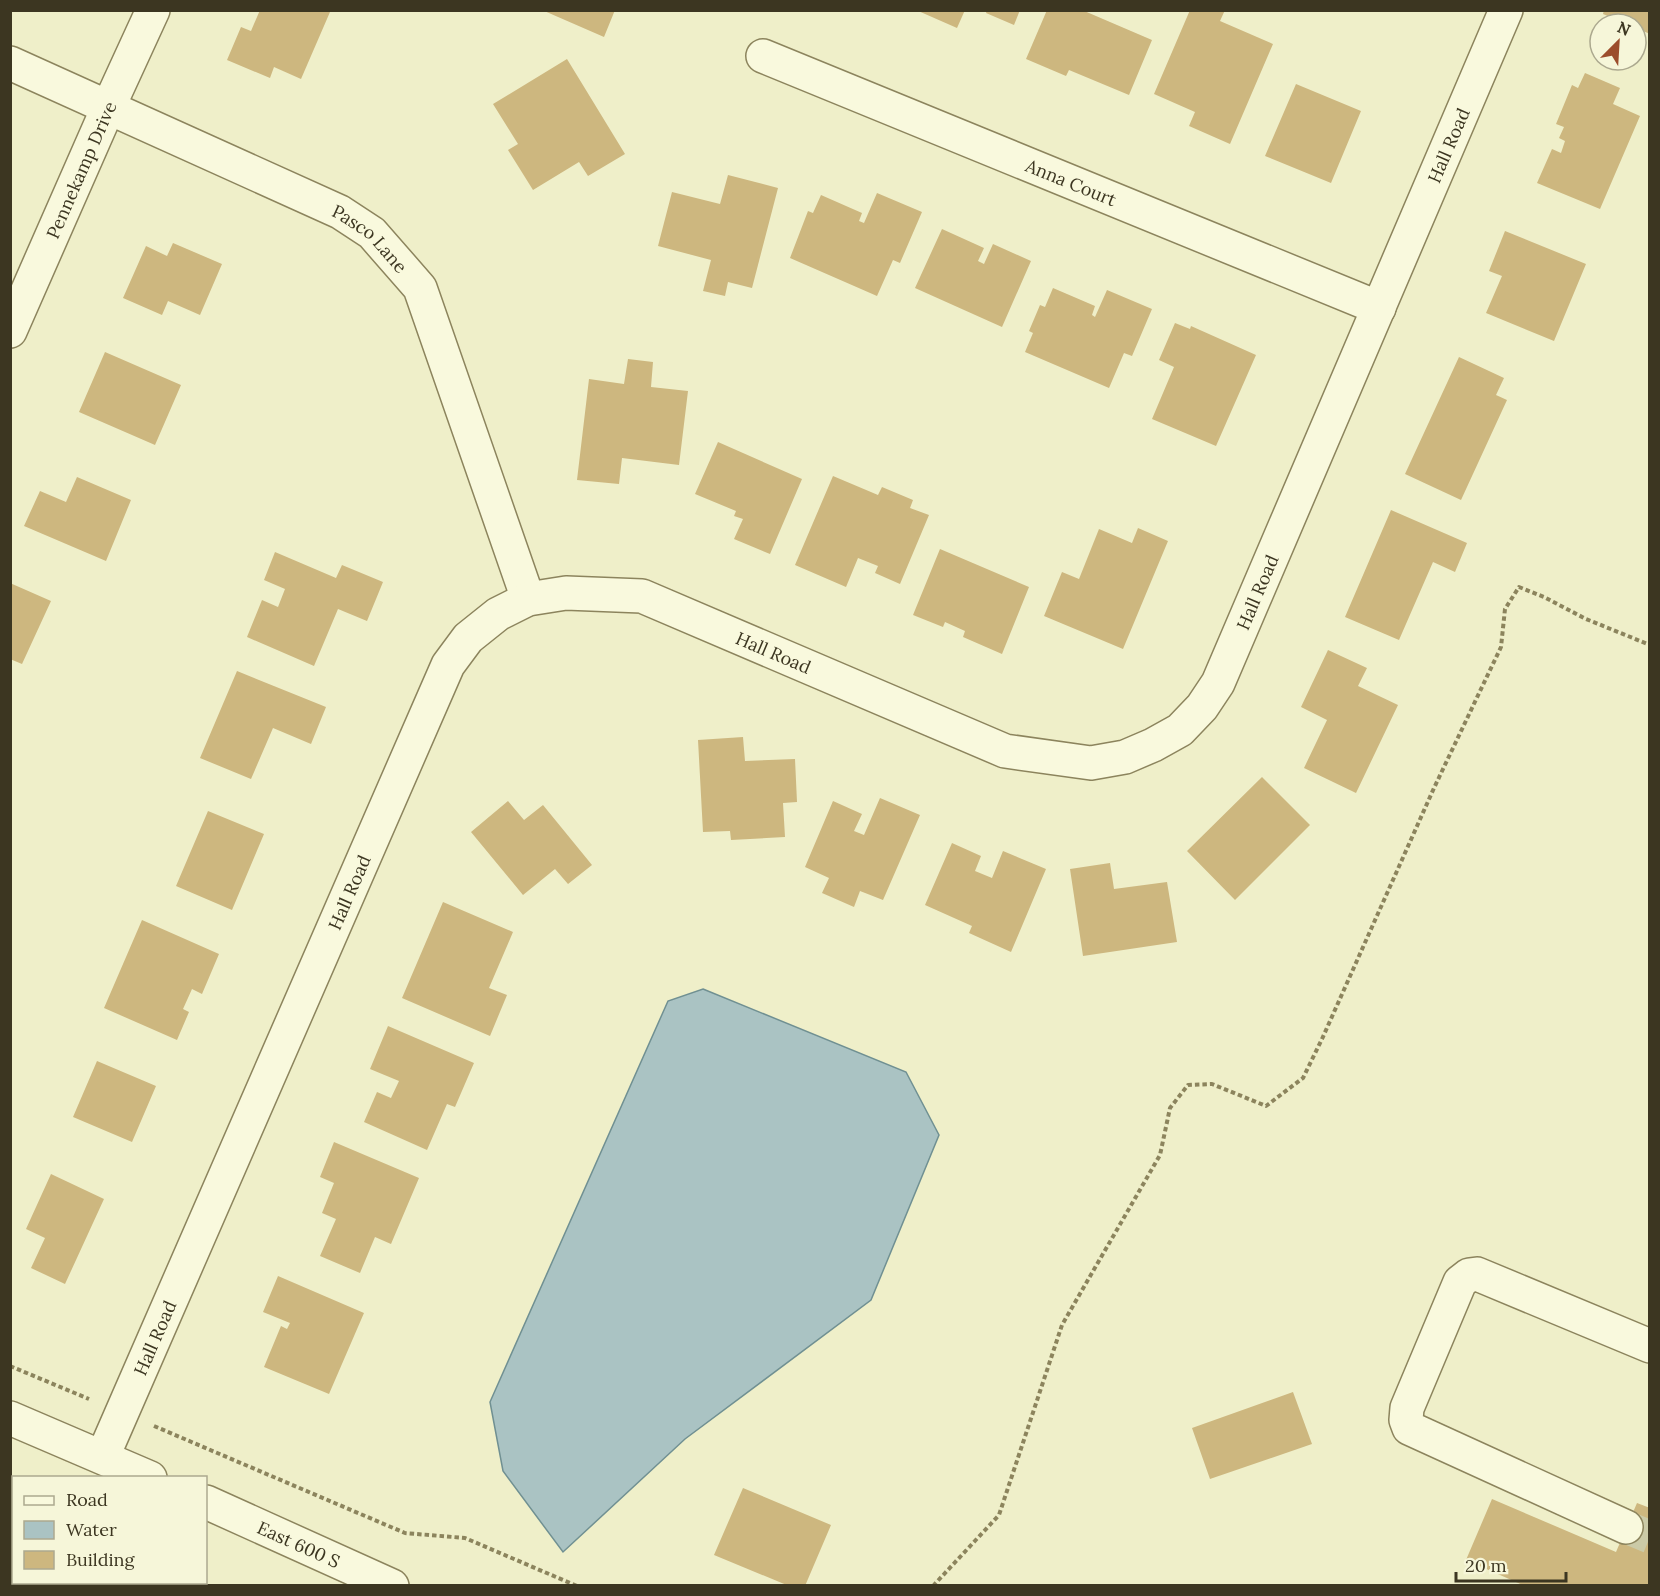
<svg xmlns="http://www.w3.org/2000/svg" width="1660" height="1596" font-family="Lora,serif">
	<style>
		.water { fill: #aac3c3; stroke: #709092; stroke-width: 1.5 }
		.building { fill: #cdb77f }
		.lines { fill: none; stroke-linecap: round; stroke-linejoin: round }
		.minor-tunnel { stroke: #cbcaa7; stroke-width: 33; stroke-dasharray: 33 16; stroke-linecap: butt }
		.minor-casing { stroke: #8c845d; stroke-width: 36 }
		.path { stroke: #8c845d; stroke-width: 4; stroke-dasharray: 4.5 3; stroke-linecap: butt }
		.minor { stroke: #f9f9dd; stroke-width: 33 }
		.labels { text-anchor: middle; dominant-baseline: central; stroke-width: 4.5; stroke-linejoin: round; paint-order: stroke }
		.street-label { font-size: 18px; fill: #3c3621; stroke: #f6f6d9 }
	</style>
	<rect width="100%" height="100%" fill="#efefc9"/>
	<path class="water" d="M703,989L906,1072L939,1135L871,1300L685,1439L563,1552L503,1471L490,1402L668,1001Z"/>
	<path class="building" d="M260,10L330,12L301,79L274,67L270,78L227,60L241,27L251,31Z
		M542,10H615L604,37Z
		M916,10H965L957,28Z
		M987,10H1020L1014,25L986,13Z
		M1047,10H1082L1152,40L1129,95L1069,70L1066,76L1026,59Z
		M1190,10H1225L1220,21L1273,44L1230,144L1189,126L1195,112L1154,94Z
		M1604,10H1650V34L1636,28V24H1627L1603,14Z
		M567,59L625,154L588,176L579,162L533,190L508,150L518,144L493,104Z
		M1585,73L1620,88L1613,104L1640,116L1600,209L1537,183L1552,149L1561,153L1565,141L1559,138L1564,127L1556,124L1572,85L1578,88Z
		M1296,84L1361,111L1331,183L1265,156Z
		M728,175L778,188L752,288L728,282L725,296L703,291L711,260L658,246L672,192L720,204Z
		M877,193L922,212L900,263L893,260L877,296L790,258L808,211L813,213L821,195L862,213L859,221L864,223Z
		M942,229L984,248L978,261L984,264L993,244L1031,261L1002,327L915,288Z
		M1505,231L1586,264L1554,341L1486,313L1502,276L1489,271Z
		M173,243L222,264L200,315L168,301L162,315L123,298L146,246L167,256Z
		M1053,288L1095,306L1092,315L1095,317L1107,290L1152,309L1132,356L1124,353L1109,388L1025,352L1033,333L1029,331L1040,305L1045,307Z
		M1175,323L1190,329L1191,326L1256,355L1216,446L1152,419L1174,367L1159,360Z
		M105,352L181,385L155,445L79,412Z
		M1459,357L1504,378L1496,395L1507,400L1461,500L1405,474Z
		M628,359L653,362L651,387L688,391L679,465L622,458L619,484L577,480L589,379L624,384Z
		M718,442L802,479L770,554L734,539L743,519L734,516L736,511L695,494Z
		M833,476L878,495L882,487L913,500L910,508L929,515L900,584L875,573L878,566L858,558L846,587L795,565Z
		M77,477L131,500L106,561L24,526L40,491L66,502Z
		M1391,510L1467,543L1455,572L1433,562L1399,640L1345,617Z
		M1138,528L1168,541L1123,649L1044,616L1062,572L1079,579L1099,529L1132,543Z
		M940,549L1029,587L1002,654L963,637L965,631L945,622L943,627L913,615Z
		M275,552L336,578L342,565L383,582L367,621L338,609L314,666L247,637L262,600L278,607L285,589L264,580Z
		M10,583L51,601L22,664L10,659Z
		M1328,650L1367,668L1358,686L1398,705L1356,793L1304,768L1327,720L1301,707Z
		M237,671L326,707L311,744L273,728L251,779L200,758Z
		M743,737L745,761L795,759L797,802L783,803L785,837L731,840L730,831L703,832L698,740Z
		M1262,777L1310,825L1235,900L1187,851Z
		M880,798L920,815L883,900L860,891L854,907L822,893L829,878L805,867L833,801L862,814L854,831L864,835Z
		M508,801L524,820L543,805L592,865L568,884L555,869L523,895L471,832Z
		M208,811L264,834L232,910L176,886Z
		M952,843L981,856L975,871L992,878L1003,851L1046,869L1011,952L969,933L972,926L925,905Z
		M1110,863L1114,889L1167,882L1177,942L1083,956L1070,869Z
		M443,902L513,932L489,988L507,995L490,1036L402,998Z
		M142,920L219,954L202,994L192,989L183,1009L189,1012L177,1040L104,1008Z
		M388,1026L474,1063L455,1107L447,1104L427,1150L364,1122L377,1092L391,1098L399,1081L370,1069Z
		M97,1061L156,1086L132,1142L73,1117Z
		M334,1142L419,1178L391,1244L375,1237L360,1273L320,1256L336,1219L322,1213L334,1183L320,1177Z
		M51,1174L104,1199L65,1284L31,1268L45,1238L26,1229Z
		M278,1276L364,1313L329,1394L264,1367L281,1326L287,1329L290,1323L263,1312Z
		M1293,1392L1312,1444L1210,1479L1192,1428Z
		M743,1488L831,1525L805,1586H789L714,1555Z
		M1492,1499L1616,1552L1637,1503L1650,1508V1586H1525L1466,1560Z"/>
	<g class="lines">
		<path class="minor-tunnel" d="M1626,1527L1650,1537"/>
		<g class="minor-casing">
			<g id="minor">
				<path id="s1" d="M763,56L1379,308"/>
				<path id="s2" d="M10,63L340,212L372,233L420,288L528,599"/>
				<path id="s3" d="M10,331L108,108L153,10"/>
				<path d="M10,1418L150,1478"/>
				<path id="s4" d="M103,1456L448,665L468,638L498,614L528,599L566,593L642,596L1005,751L1091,763L1125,757L1153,745L1180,730L1202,707L1218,683L1506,10"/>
				<path id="s5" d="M206,1502L392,1586"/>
				<path d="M1626,1527L1409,1428L1406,1420L1407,1408L1460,1282L1469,1275L1477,1274L1650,1346"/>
				<path d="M45,1586L46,1582"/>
			</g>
		</g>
		<path class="path" d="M10,1366L89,1399
			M154,1426L405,1533L465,1538L577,1586
			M933,1586L999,1515L1062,1325L1160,1155L1170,1108L1188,1085L1212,1084L1266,1106L1303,1078L1322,1039L1434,788L1501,647L1505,609L1519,587L1544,597L1586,619L1650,645"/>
		<use href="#minor" class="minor"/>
	</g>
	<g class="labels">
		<g class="street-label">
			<text stroke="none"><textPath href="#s4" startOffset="2306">Hall Road</textPath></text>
			<text stroke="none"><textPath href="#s3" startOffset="176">Pennekamp Drive</textPath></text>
			<text stroke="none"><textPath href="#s1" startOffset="333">Anna Court</textPath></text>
			<text stroke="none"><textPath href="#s2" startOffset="402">Pasco Lane</textPath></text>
			<text stroke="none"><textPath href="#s4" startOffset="1820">Hall Road</textPath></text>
			<text stroke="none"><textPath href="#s4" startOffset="1226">Hall Road</textPath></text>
			<text stroke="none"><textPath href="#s4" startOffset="615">Hall Road</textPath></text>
			<text stroke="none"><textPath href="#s4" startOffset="129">Hall Road</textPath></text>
			<text stroke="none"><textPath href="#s5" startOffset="102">East 600 S</textPath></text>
		</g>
	</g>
	<rect width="1660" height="1596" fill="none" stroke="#3c3621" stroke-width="24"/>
	<rect x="12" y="1476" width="195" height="108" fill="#f6f6d9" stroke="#aca98f" stroke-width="1.5"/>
	<rect x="24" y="1496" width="30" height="9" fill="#f9f9dd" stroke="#aca98f" stroke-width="1.5"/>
	<text x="66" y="1506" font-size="18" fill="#3c3621">Road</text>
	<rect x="24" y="1521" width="30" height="18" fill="#aac3c3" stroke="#aca98f" stroke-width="1.5"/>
	<text x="66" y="1536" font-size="18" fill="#3c3621">Water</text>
	<rect x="24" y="1551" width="30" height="18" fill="#cdb77f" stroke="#aca98f" stroke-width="1.5"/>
	<text x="66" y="1566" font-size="18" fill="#3c3621">Building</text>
	<g transform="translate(1618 42) rotate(24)"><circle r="28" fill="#f6f6d9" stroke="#aca98f" stroke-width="1.5"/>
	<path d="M0-4.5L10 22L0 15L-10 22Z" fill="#9c4d2c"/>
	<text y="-9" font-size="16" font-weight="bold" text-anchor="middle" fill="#3c3621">N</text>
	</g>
	<path d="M1456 1572v9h110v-9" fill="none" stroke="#3c3621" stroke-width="3"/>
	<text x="1465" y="1572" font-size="18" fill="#3c3621" stroke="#f6f6d9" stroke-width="4.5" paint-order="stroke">20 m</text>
</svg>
